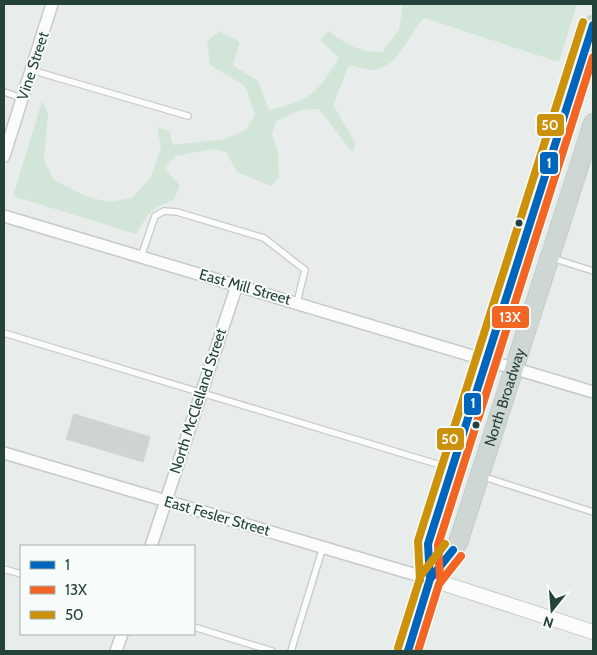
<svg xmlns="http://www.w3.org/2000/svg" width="597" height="655" font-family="Cabin,sans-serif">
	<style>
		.green { fill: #d1e6d8 }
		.building { fill: #cfd4d2; stroke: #d1d6d4 }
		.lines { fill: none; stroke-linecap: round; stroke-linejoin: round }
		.service-casing { stroke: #c5cac8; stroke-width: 8 }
		.minor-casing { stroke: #c5cac8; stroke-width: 14 }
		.tertiary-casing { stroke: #c5cac8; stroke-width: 16 }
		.primary-casing { stroke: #c3ccc9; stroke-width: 20 }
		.service { stroke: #fcfcfc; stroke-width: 5.5 }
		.minor { stroke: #fcfcfc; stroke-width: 11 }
		.tertiary { stroke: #fcfcfc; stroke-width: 14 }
		.primary { stroke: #cfd7d5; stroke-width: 18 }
		.bus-1-casing { stroke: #f7fbf9; stroke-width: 11 }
		.bus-2-casing { stroke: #f7fbf9; stroke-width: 11 }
		.bus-3-casing { stroke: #f7fbf9; stroke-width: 11 }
		.bus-1 { stroke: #0065bd; stroke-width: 8 }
		.bus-2 { stroke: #f26522; stroke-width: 8 }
		.bus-3 { stroke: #cd920c; stroke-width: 8 }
		.bus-dot { fill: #24423a; stroke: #f7fbf9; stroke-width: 2 }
		.labels { text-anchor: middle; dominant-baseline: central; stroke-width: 4; stroke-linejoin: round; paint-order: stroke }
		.street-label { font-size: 15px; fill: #24423a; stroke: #f7fbf9 }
		.line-badge { stroke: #f7fbf9; stroke-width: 2 }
		.badge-label { font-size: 14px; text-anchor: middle; font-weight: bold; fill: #fff }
	</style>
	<rect width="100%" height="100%" fill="#e8edeb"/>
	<path class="green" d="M403,4H577L559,62L424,18C409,33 398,69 373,70C365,70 356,66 349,65L333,105L356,144L352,152L319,109L300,110L276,122L272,134L278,151L279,178L271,186L237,172L226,152L213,149L176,156L164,168L180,185C172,206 172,199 156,208C148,213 141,226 136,234L13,196L42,101L48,113L44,160L54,180L83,195L107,202L132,198L151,177L161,147L157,127L169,131L173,145L225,139L246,130L255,115L245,86L210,65L207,41L220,31L240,42L233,65L258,81L269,110C310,101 317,93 339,58L320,40L329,31C349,46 356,51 382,52L399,30Z"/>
	<path class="building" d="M74,414L150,437L143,462L66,439Z"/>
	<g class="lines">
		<g class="service-casing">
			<path id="service" d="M31,70L188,116
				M4,92L22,98
				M141,257L155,216L164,211L177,212L264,238L305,270L297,302
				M552,258L593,271
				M4,333L450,468
				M481,476L593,512
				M4,569L21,574
				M194,627L272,651
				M291,651L323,547"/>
		</g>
		<g class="minor-casing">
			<path id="minor" d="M4,156L52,4
				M4,216L593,392
				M4,453L430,579
				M151,546L237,285
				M116,651L122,634"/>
		</g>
		<g class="tertiary-casing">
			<path id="tertiary" d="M430,579L593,632"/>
		</g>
		<g class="primary-casing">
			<g id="primary">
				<path d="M430,579L428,544L593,25"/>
				<path id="s1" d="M408,651L430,579L458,543L593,123"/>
			</g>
		</g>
		<use href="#service" class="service"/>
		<use href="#minor" class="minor"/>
		<use href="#tertiary" class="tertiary"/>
		<use href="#primary" class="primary"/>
		<g class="bus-1-casing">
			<path id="bus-1" d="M430,579L428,544L593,25
				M408,651L430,579L453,550"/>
		</g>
		<g class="bus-2-casing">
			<path id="bus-2" d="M440,578L438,545L593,57
				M418,651L439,584L461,556"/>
		</g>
		<g class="bus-3-casing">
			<path id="bus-3" d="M420,580L418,541L583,22
				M398,648L421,575L445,544"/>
		</g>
		<use href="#bus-1" class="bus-1"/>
		<use href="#bus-2" class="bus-2"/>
		<use href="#bus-3" class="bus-3"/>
	</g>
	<g class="bus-dot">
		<circle cx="519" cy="223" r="4.5"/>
		<circle cx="476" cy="425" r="4.5"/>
	</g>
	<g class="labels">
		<g class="street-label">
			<text transform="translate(33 66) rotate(-72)">Vine Street</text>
			<text transform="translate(245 287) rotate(16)">East Mill Street</text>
			<text stroke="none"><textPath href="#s1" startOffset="274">North Broadway</textPath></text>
			<text transform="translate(198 401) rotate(-72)">North McClelland Street</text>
			<text transform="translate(217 516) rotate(16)">East Fesler Street</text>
		</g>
	</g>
	<g class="line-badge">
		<rect x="536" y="113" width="29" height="24" rx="5" fill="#cd920c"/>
		<rect x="539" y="151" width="20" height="24" rx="5" fill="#0065bd"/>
		<rect x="491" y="305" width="39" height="24" rx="5" fill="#f26522"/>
		<rect x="463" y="392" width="19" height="24" rx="5" fill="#0065bd"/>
		<rect x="436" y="427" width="29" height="24" rx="5" fill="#cd920c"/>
	</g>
	<g class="badge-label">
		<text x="550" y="130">50</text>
		<text x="549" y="168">1</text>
		<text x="510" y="322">13X</text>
		<text x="473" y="408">1</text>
		<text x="450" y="444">50</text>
	</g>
	<rect width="597" height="655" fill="none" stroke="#24423a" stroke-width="10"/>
	<rect x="20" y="545" width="175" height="90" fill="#f7fbf9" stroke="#a3b1ad"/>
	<rect x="30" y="561" width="25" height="8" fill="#0065bd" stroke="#a3b1ad"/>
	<text x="65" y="570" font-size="15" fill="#24423a">1</text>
	<rect x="30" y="586" width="25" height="8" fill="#f26522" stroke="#a3b1ad"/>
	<text x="65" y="595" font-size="15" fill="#24423a">13X</text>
	<rect x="30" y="611" width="25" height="8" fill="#cd920c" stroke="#a3b1ad"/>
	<text x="65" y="620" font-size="15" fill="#24423a">50</text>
	<g transform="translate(552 610) rotate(197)" stroke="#f7fbf9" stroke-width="4" paint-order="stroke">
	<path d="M0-4L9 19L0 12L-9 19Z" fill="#24423a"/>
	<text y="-8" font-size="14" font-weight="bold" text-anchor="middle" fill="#24423a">N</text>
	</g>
</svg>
